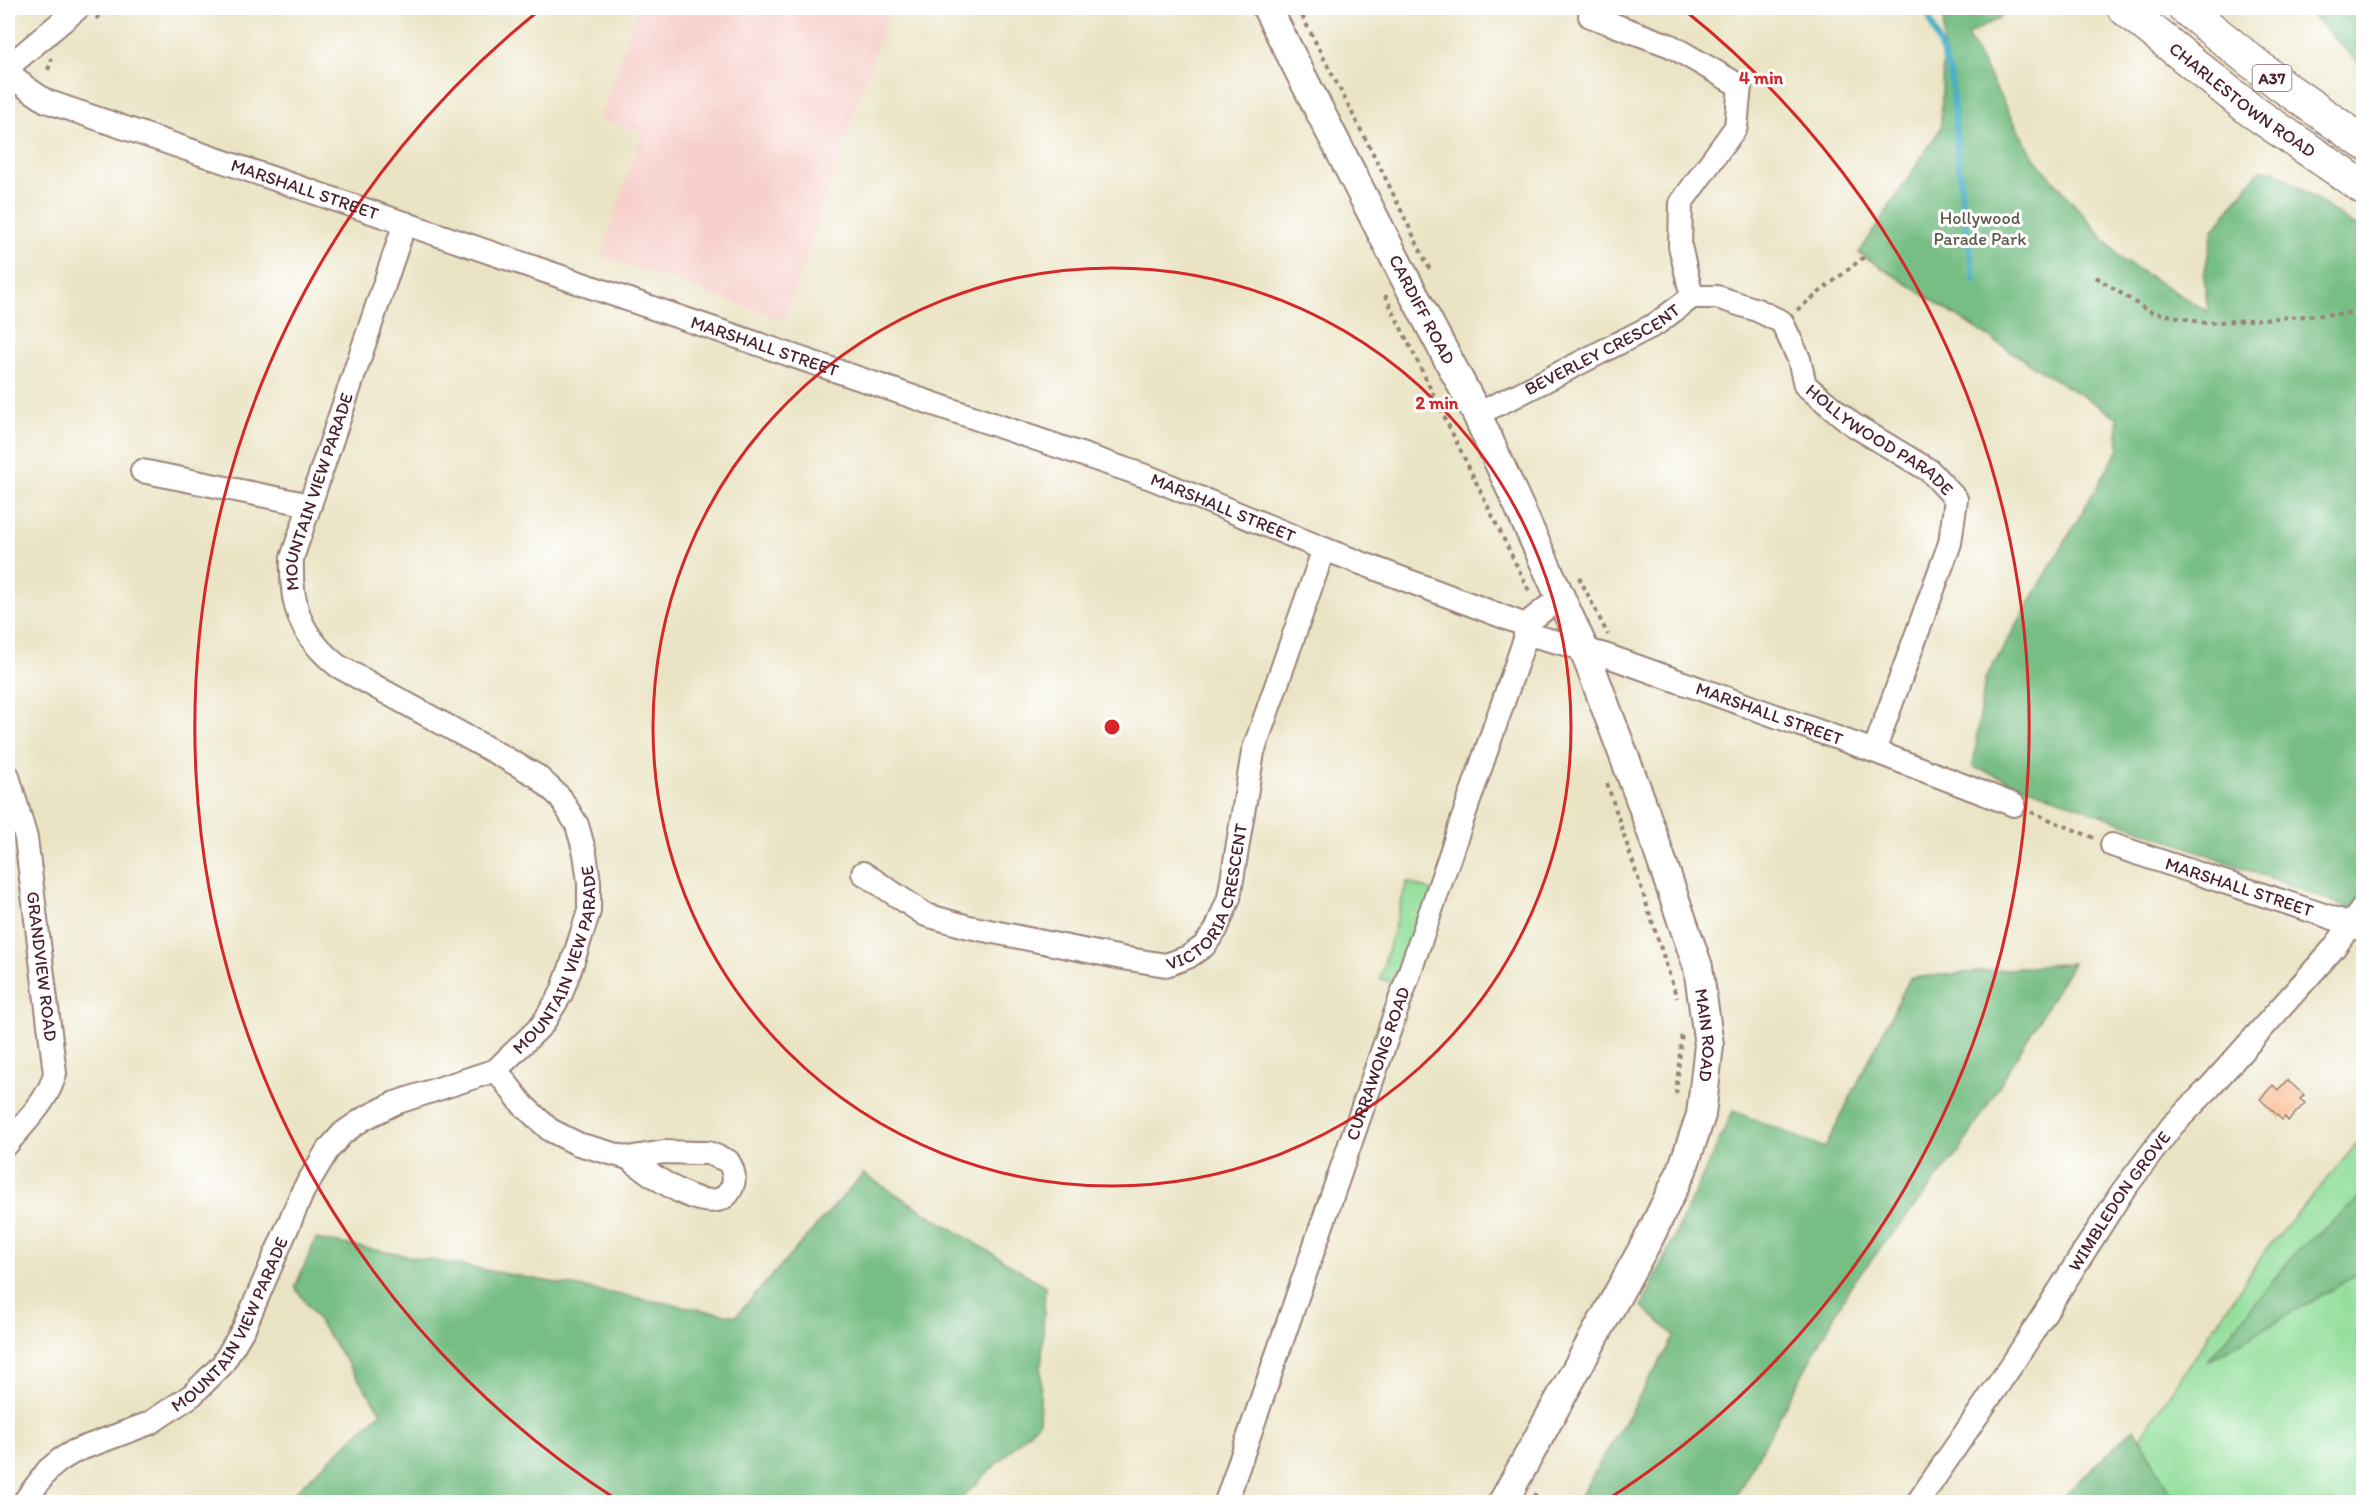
<svg xmlns="http://www.w3.org/2000/svg" width="2371" height="1510" font-family="Itim,sans-serif">
	<style>
		.built { fill: #f7d0cb }
		.green { fill: #94df9c; stroke: #6f7f64; stroke-width: 1.5 }
		.forest { fill: #77be84; stroke: #606e58; stroke-width: 1.5 }
		.lines { fill: none; stroke-linecap: round; stroke-linejoin: round }
		.stream { stroke: #49afc9; stroke-width: 6 }
		.building { fill: #f7af7b }
		.minor-casing { stroke: #9a8278; stroke-width: 26 }
		.major-casing { stroke: #9a8278; stroke-width: 32 }
		.highway-casing { stroke: #9a8278; stroke-width: 36 }
		.path { stroke: #9a8278; stroke-width: 4; stroke-dasharray: 4.5 4.5; stroke-linecap: butt }
		.minor { stroke: #fff; stroke-width: 22 }
		.major { stroke: #fff; stroke-width: 28 }
		.highway { stroke: #fff; stroke-width: 33 }
		.ring { fill: none; stroke: #d62828; stroke-width: 3 }
		.labels { text-anchor: middle; dominant-baseline: central; stroke-width: 6; stroke-linejoin: round; paint-order: stroke }
		.shield { fill: #fff; stroke: #80626b; stroke-width: 1.5 }
		.shield-label { font-size: 16px; font-weight: bold; fill: #4a1f2b }
		.street-label { font-size: 18px; fill: #4a1f2b; stroke: #fff }
		.park-label { font-size: 18px; fill: #60594d; stroke: #fff }
		.centre { fill: #d62828; stroke: #fff; stroke-width: 3 }
		.ring-label { font-size: 18px; text-anchor: middle; font-weight: bold; fill: #d62828; stroke: #fff; stroke-width: 6; stroke-linejoin: round; paint-order: stroke }
	</style>
	<rect width="100%" height="100%" fill="#fff"/>
	<filter id="ink" filterUnits="userSpaceOnUse"><feTurbulence type="fractalNoise" baseFrequency=".0167" numOctaves="2"/><feDisplacementMap in="SourceGraphic" scale="12" xChannelSelector="R" yChannelSelector="G"/><feConvolveMatrix kernelMatrix="1 2 1 2 8 2 1 2 1" color-interpolation-filters="sRGB"/></filter>
	<filter id="wash" filterUnits="userSpaceOnUse"><feTurbulence type="fractalNoise" baseFrequency=".008" numOctaves="4" result="noise"/><feDisplacementMap in="SourceGraphic" scale="24" xChannelSelector="R" yChannelSelector="G"/><feGaussianBlur stdDeviation="1.35" result="paint"/><feColorMatrix in="noise" values="0 0 0 0 0 0 0 0 0 0 0 0 0 0 0 0 0 1.4 0 .05"/><feComposite in="paint" operator="in"/></filter>
	<g filter="url(#wash)">
		<rect width="100%" height="100%" fill="#eae4c4"/>
		<path class="built" d="M638,8H890L784,320L601,256L642,132L600,119Z"/>
		<path class="green" d="M1407,882L1432,891L1400,986L1380,978Z
			M2363,1137V1191L2354,1204L2296,1252L2209,1360L2363,1271V1502H2175L2140,1438L2265,1251Z"/>
		<path class="forest" d="M1888,8H2018L1967,35L2032,155L2122,260L2208,312L2204,276L2213,230L2260,170H2274L2352,224L2363,228V913L1973,767L1985,679L2119,449L2117,417L2043,372L1859,253L1941,128L1944,14Z
			M2305,8H2363V67Z
			M2073,963L1961,1149L1851,1285L1733,1502H1577L1675,1336L1642,1306L1733,1111L1825,1148L1910,978Z
			M863,1174L1045,1286L1039,1422L958,1502H284L381,1412L295,1287L316,1239L736,1316Z
			M2363,1191V1271L2207,1362L2296,1252L2354,1204Z
			M2134,1428L2175,1502H2061L2068,1492Z"/>
		<g class="lines">
			<path class="stream" d="M1926,8L1951,76L1963,210L1975,280"/>
		</g>
		<g id="blocks">
			<path class="building" d="M2287,1080L2304,1095L2300,1099L2305,1103L2288,1121L2285,1117L2282,1120L2260,1099L2273,1085L2278,1090Z"/>
		</g>
	</g>
	<g filter="url(#ink)">
		<use href="#blocks" fill-opacity="0" stroke="#9a8278" stroke-width="1.5"/>
		<g class="lines">
			<g class="minor-casing">
				<g id="minor">
					<path d="M8,67L78,8"/>
					<path id="s1" d="M8,71L24,86L46,101L1151,478L1324,549L1525,625L1535,636L1605,655L1874,751L2014,805"/>
					<path id="s2" d="M1692,297H1717L1757,310L1782,322L1799,359L1805,385L1852,424L1930,471L1956,499L1950,543L1874,751"/>
					<path id="s3" d="M1477,414L1515,396L1656,324L1692,297L1680,246L1681,203L1736,127L1740,86L1671,46L1590,16"/>
					<path d="M142,471L310,505"/>
					<path id="s4" d="M8,776L26,838L55,1073C49,1100 25,1122 8,1143"/>
					<path id="s5" d="M2112,845L2351,924L2362,930"/>
					<path id="s6" d="M863,873L926,915L969,927L1122,958L1166,965L1188,957L1204,946L1216,930L1229,898L1253,752L1324,549"/>
					<path d="M496,1070L523,1105L550,1130L578,1144L628,1158L664,1152L696,1153H708L728,1161C733,1169 736,1178 732,1187C715,1226 647,1171 628,1158"/>
					<path id="s7" d="M24,1502L48,1470L60,1460L75,1451L150,1423L192,1395L222,1365L244,1328L303,1191L327,1151L343,1133L363,1119L395,1103L496,1070L542,1025L561,994L572,964L589,911V882L585,853L577,825L560,797L537,776L507,759L338,666C300,636 290,605 292,558L405,223"/>
					<path id="s8" d="M1226,1502L1525,639V625L1559,598"/>
					<path id="s9" d="M1918,1502L2013,1363L2122,1192L2172,1126L2210,1087L2334,948L2364,906"/>
				</g>
			</g>
			<g class="major-casing">
				<g id="major">
					<path id="s10" d="M1267,8L1406,280L1474,408L1583,647L1641,801L1698,967L1709,1045L1701,1115L1682,1170L1650,1236L1503,1502"/>
				</g>
			</g>
			<g class="highway-casing">
				<g id="highway">
					<path id="s11" d="M2124,8L2252,111L2364,188"/>
					<path d="M2185,8L2280,84L2364,143"/>
				</g>
			</g>
			<path class="path" d="M1298,8L1383,173L1430,270
				M96,19L109,8
				M48,70L52,58
				M2096,277L2148,311L2206,323L2364,312
				M1385,295L1530,593
				M1797,310L1864,257
				M1579,577L1608,635
				M1607,783L1677,998
				M2031,812L2094,838
				M1676,1094L1682,1032
				M1533,1494L1548,1502"/>
			<use href="#minor" class="minor"/>
			<use href="#major" class="major"/>
			<use href="#highway" class="highway"/>
		</g>
	</g>
	<g class="ring">
		<circle cx="1112" cy="727" r="459"/>
		<path d="M619 1501A918 918 0 0 1 541 9M1683 9A918 918 0 0 1 1605 1501"/>
	</g>
	<g class="labels">
		<rect class="shield" x="2252.5" y="65" width="39" height="26" rx="4.5"/>
		<g class="shield-label">
			<text x="2272" y="78">A37</text>
		</g>
		<g class="street-label">
			<text stroke="none"><textPath href="#s11" startOffset="150">CHARLESTOWN ROAD</textPath></text>
			<text stroke="none"><textPath href="#s1" startOffset="322">MARSHALL STREET</textPath></text>
			<text stroke="none"><textPath href="#s10" startOffset="339">CARDIFF ROAD</textPath></text>
			<text stroke="none"><textPath href="#s1" startOffset="808">MARSHALL STREET</textPath></text>
			<text stroke="none"><textPath href="#s3" startOffset="141">BEVERLEY CRESCENT</textPath></text>
			<text stroke="none"><textPath href="#s2" startOffset="255">HOLLYWOOD PARADE</textPath></text>
			<text stroke="none"><textPath href="#s7" startOffset="1436">MOUNTAIN VIEW PARADE</textPath></text>
			<text stroke="none"><textPath href="#s1" startOffset="1294">MARSHALL STREET</textPath></text>
			<text stroke="none"><textPath href="#s1" startOffset="1880">MARSHALL STREET</textPath></text>
			<text stroke="none"><textPath href="#s5" startOffset="134">MARSHALL STREET</textPath></text>
			<text stroke="none"><textPath href="#s6" startOffset="408">VICTORIA CRESCENT</textPath></text>
			<text stroke="none"><textPath href="#s7" startOffset="806">MOUNTAIN VIEW PARADE</textPath></text>
			<text stroke="none"><textPath href="#s4" startOffset="194">GRANDVIEW ROAD</textPath></text>
			<text stroke="none"><textPath href="#s10" startOffset="1122">MAIN ROAD</textPath></text>
			<text stroke="none"><textPath href="#s8" startOffset="464">CURRAWONG ROAD</textPath></text>
			<text stroke="none"><textPath href="#s9" startOffset="362">WIMBLEDON GROVE</textPath></text>
			<text stroke="none"><textPath href="#s7" startOffset="284">MOUNTAIN VIEW PARADE</textPath></text>
		</g>
		<g class="park-label">
			<text x="1980" y="218">Hollywood<tspan x="1980" dy="21">Parade Park</tspan></text>
		</g>
	</g>
	<circle cx="1112" cy="727" r="9" class="centre"/>
	<g class="ring-label">
		<text x="1761" y="84">4 min</text>
		<text x="1437" y="409">2 min</text>
	</g>
	<rect width="2371" height="1510" fill="none" stroke="#fff" stroke-width="30"/>
</svg>
